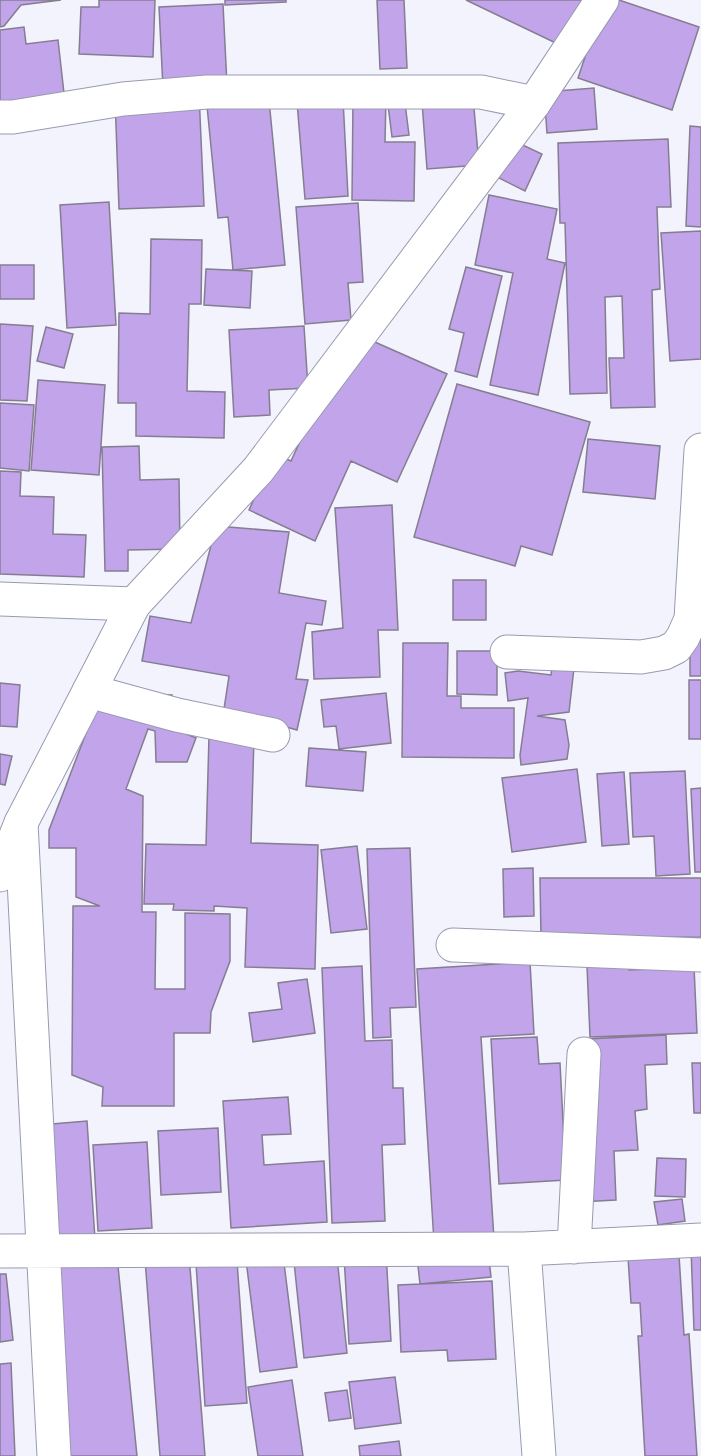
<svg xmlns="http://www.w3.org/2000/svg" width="701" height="1456" font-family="Merriweather,serif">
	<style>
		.building { fill: #c1a4e9; stroke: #857d91; stroke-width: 1.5 }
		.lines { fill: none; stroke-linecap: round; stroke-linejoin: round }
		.street-casing { stroke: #989bb0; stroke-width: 35 }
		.secondary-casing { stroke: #989bb0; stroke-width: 35 }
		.street { stroke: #fff; stroke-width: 33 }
		.secondary { stroke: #fff; stroke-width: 33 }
	</style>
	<rect width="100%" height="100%" fill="#f2f3fd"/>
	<path class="building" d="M0,0H61L21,5L4,26L0,27Z
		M99,0H155L153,57L79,54L81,7H99Z
		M225,0H286V2L225,5Z
		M377,0H404L407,68L380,69Z
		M466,0H584L562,46Z
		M604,0H619L699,27L672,110L578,78Z
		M223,4L227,85L163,88L159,7Z
		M24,27L26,44L58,40L66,111L0,107V30Z
		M594,88L597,129L547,133L544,92Z
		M199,93L204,206L119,209L115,97Z
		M473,97L479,165L427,169L422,102Z
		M353,98H386L385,142H415L414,201L352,200Z
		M343,99L348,196L305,199L297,102Z
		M269,100L285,265L233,270L228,217L218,218L207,106Z
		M405,103L409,135L392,137L388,105Z
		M690,126L701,127V227L686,226Z
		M668,139L671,207H657L660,289L652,290L655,407L611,408L609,358H624L622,296L605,297L607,393L570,394L565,223H560L558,143Z
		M512,140L542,154L525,191L495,176Z
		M489,195L557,209L547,259L565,263L538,395L490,385L513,273L475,265Z
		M109,202L116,325L67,328L60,205Z
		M358,203L363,282L348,283L351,320L305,324L296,207Z
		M701,231V359L670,361L661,233Z
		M151,239L202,240L201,304H189L187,391L225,392L224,438L136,436V403H118L119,313L150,314Z
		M0,265H34V299H0Z
		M466,267L502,276L477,377L455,371L464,333L449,329Z
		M206,269L252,271L250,308L204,305Z
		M0,324L33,326L27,401L0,400Z
		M304,326L308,388L269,390L270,415L234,417L229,330Z
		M46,327L73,334L64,368L37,361Z
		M368,339L447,374L397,482L351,461L315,541L249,510L274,454L291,461L319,400Z
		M38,380L105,385L99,475L31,470Z
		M457,384L590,422L552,555L521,546L515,566L414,537Z
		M0,403L34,405L29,471L0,468Z
		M588,439L660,446L655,499L583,492Z
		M139,446L140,480L179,479L180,549L128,550V571H105L102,447Z
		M0,471L21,472L20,496L54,497L53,534L86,535L84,577L0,574Z
		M392,505L398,630H378L380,677L314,679L312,632L343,628L335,508Z
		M216,526L289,532L279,593L326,601L322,625L306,623L296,679L308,680L297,730L224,709L229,676L142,661L150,616L191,623Z
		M453,580H486V620H453Z
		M690,635H701V676H690Z
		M403,643H448L447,696H461V708H514V758L402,757Z
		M457,651H497V695L457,694Z
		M553,658L574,668L569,712L537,716L565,720L569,745L567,759L521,765L520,755L528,698L508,701L505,673L518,671L551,675Z
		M689,680H701V739H689Z
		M0,683L20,685L17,727L0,726Z
		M386,693L391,743L339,749L336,726L324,727L321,700Z
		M101,694L172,695V728L196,738L187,762H156L155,731L148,729L126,789L143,796L142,912H156L155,989H185V913L230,914V961L211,1012L210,1033H174V1106H102L103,1087L72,1075L73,906H100L76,897V848H49V830Z
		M209,736L254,737L251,843L318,845L315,969L245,967L247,908L214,906V911L173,910L174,904H144L146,844L206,845Z
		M309,748L366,752L363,791L306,786Z
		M0,754L12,756L5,785L0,784Z
		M577,769L586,842L512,852L502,778Z
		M685,771L690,874L656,876L654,836L633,837L630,773Z
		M624,772L629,844L602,846L597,774Z
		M701,788V872H695L691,789Z
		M357,846L367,929L331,933L321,850Z
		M410,848L416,1007L390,1008L391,1037L373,1038L367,849Z
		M533,868L534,916L504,917L503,869Z
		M540,878H701V937L541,938Z
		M530,962L534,1034L481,1037L494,1239L434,1242L417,969Z
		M629,965V970L694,967L697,1033L590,1037L587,966Z
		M362,966L365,1041L392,1040L393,1088H403L405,1144L382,1145L385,1221L332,1223L322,968Z
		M307,979L315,1033L253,1042L249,1013L282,1009L278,983Z
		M666,1035L667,1064L645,1065L647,1109L635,1111L638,1150L614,1151L616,1200L579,1202L587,1039Z
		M537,1037L539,1064L560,1063L566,1180L499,1184L491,1039Z
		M692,1063H701V1113H694Z
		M288,1097L291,1134L262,1135L264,1165L324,1161L327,1222L231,1228L223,1101Z
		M87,1121L95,1239L49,1242L40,1125Z
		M218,1128L221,1192L161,1195L158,1131Z
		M147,1142L152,1228L98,1231L93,1145Z
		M657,1158L686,1159L685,1197L655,1196Z
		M682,1199L685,1221L658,1225L654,1202Z
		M678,1239L684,1335L689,1334L697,1456H645L638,1336H642L640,1303H631L627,1242Z
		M691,1249H701V1330H694Z
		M488,1250L491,1277L420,1284L417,1257Z
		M386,1252L391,1341L349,1344L344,1255Z
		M189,1255L205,1456H160L145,1259Z
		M283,1255L297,1367L260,1372L246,1260Z
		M117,1256L137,1456H60L42,1263Z
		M337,1257L347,1353L304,1358L294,1262Z
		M237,1261L247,1403L205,1406L196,1263Z
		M0,1274H6L13,1340L0,1342Z
		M492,1281L496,1359L448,1361L447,1350L401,1352L398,1285Z
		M11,1363L15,1456H0V1364Z
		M395,1377L401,1423L355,1429L349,1382Z
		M292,1380L303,1456H258L248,1387Z
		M347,1390L351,1418L329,1421L325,1393Z
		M399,1441L401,1456H360L359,1446Z"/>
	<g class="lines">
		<g class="street-casing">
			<path id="street" d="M0,117H13L123,99L207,92H481L534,103
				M0,599L134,604
				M507,652L641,657L664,653L676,647L683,637L691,619L701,450
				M89,691L177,715L273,735
				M21,823L54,1456
				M453,945L701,955
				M574,1247L584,1054
				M524,1249L539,1456
				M0,1251L524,1249L701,1240"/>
		</g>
		<g class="secondary-casing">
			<path id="secondary" d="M0,875L21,823L134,604L258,470L534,103L602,0"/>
		</g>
		<use href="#street" class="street"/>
		<use href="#secondary" class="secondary"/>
	</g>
</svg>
